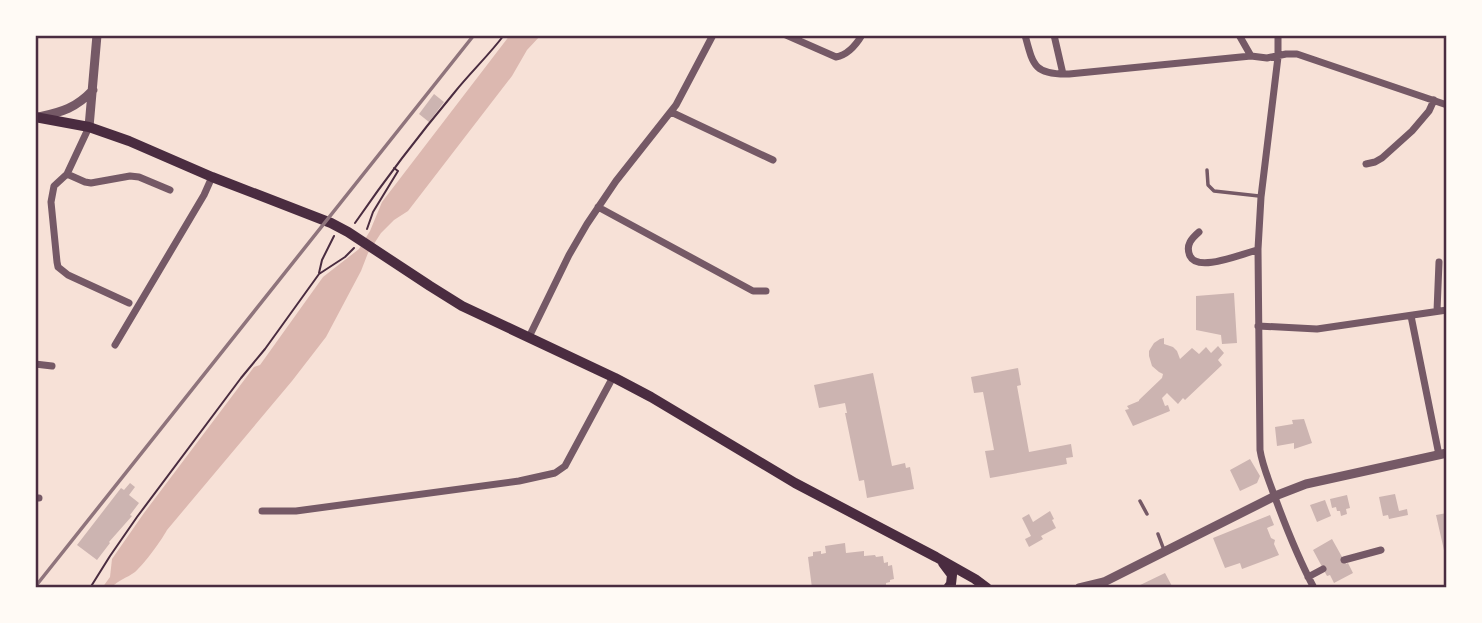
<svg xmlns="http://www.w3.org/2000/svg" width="1482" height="623" font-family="Raleway,sans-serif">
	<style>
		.water { fill: #dcb8b0 }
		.building { fill: #ccb4b1 }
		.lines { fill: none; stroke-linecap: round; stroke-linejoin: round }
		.path { stroke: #4a2c40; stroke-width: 2 }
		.service { stroke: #755966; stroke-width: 3.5 }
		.minor { stroke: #755966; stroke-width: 7 }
		.tertiary { stroke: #755966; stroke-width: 9 }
		.secondary { stroke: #4a2c40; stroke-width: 10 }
		.rail { stroke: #8f747c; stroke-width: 3.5 }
		.neatline { fill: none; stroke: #4a2c40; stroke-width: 2.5 }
	</style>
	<rect width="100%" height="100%" fill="#f7e1d7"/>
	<path class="water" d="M510,35H541L527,50L512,76L408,211L394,220L381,233L368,253L361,271L326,337L292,381L167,530C161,541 145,563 135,572C127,578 118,580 111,588H102L110,577L112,559L144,513L254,367L260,365L323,277L359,249L370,231L382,202Z"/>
	<path class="building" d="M434,94L444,102L429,122L419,114Z
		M1234,293L1237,343L1222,344L1221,335L1196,330V296Z
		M1164,338V344L1173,347L1177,351L1180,359L1192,348L1199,354L1206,347L1211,353L1218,346L1224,353L1218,360L1222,365L1185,400L1183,398L1178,404L1167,393L1162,398L1165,406L1168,405L1170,411L1133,426L1125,410L1129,409L1127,406L1139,401V400L1162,378L1163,374L1159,372L1152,366L1149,356V351L1154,343L1160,339Z
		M1018,368L1021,385L1017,386L1029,452L1071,444L1073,457L1066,458L1067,464L990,478L985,451L994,450L983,392L974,393L971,377Z
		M873,373L892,466L905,463L906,468L910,467L914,489L867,498L864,480L859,481L845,413H847L845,403L819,408L814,385Z
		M1304,419L1312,443L1294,449V443L1277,446L1275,427L1293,424L1292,420Z
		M1250,459L1260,476L1257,483L1240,491L1230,470Z
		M130,483L135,487L129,495L139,503L130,515L132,516L109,542L110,543L97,560L77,545L121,488L124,490Z
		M1395,494L1399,511L1407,509L1408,515L1389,519L1388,515L1383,516L1379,497Z
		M1347,495L1350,508L1346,509L1347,514L1341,516L1340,511H1337L1336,507L1332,508L1330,499Z
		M1325,500L1331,516L1317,522L1310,505Z
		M1050,511L1054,519L1052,520L1056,528L1041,536L1043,539L1029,547L1025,539L1031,536L1022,518L1029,514L1033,522Z
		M1447,513V559H1446L1436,515Z
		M1270,515L1274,525L1267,528L1271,538L1275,540L1274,544L1279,555L1242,569L1240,563L1225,568L1213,538Z
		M1332,539L1346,564L1348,563L1353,573L1334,583L1330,575L1327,576L1313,550Z
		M845,543L846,553L864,551V556L875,555L876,557L883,556L884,563L888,562V566L892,565L894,579L890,580V582L886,583V588H812L808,557L813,556V552L821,551V554L826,553L825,546Z
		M1165,573L1173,588H1134Z"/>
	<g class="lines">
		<path class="path" d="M355,223C386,178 419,135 454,93C470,73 489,55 504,35
			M367,229L373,212L398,171L394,168
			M319,273L322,260L334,236
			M90,588L110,556L137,517L241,378L265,349L319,274L345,257L354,248"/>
		<path class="service" d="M1207,170L1208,185L1214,191L1259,196
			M1140,501L1147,514
			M1158,534L1164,550"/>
		<path class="minor" d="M786,35L836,57C848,55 856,45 862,35
			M1025,35C1033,65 1034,75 1069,74L1251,56L1267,58L1286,54H1297L1447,105
			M1054,35L1063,74
			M1239,35L1251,56
			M1278,35V57L1261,197L1258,249L1260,450C1262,464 1268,478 1273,492C1285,525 1297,556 1314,588
			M671,112L773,160
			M89,127L67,174L54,186L51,202L57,262L58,267L68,275L129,303
			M1366,164L1375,162L1382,158L1412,131L1429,111L1434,100
			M67,174L85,182L91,183L130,176L139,177L170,190
			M598,207L753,291H766
			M1199,232C1192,238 1185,245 1190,256C1198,273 1243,253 1258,250
			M1437,311L1439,262
			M1411,316L1439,455
			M1258,326L1317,329L1447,310
			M529,337L569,255L587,224L616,181L676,105L713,35
			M115,345L204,195L212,177
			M35,364L52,366
			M35,498H39
			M262,511H296L519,481L555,473L565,466L613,377
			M1344,560L1381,550
			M1308,577L1323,569"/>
		<path class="tertiary" d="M39,117C62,112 76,108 93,90
			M89,127L97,35
			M1079,588L1104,582L1275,496L1306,484L1447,453"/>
		<path class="secondary" d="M35,117L89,127L129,141L212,177L331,223L348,232L430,286L462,306L615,378L651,397L795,483L936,557L975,579L987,588
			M943,563L952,575L951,584L948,588"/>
		<path class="rail" d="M35,587L474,35"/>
	</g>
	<rect width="1482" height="623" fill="none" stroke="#fffaf5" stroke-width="74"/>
	<rect x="37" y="37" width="1408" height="549" class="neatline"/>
</svg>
